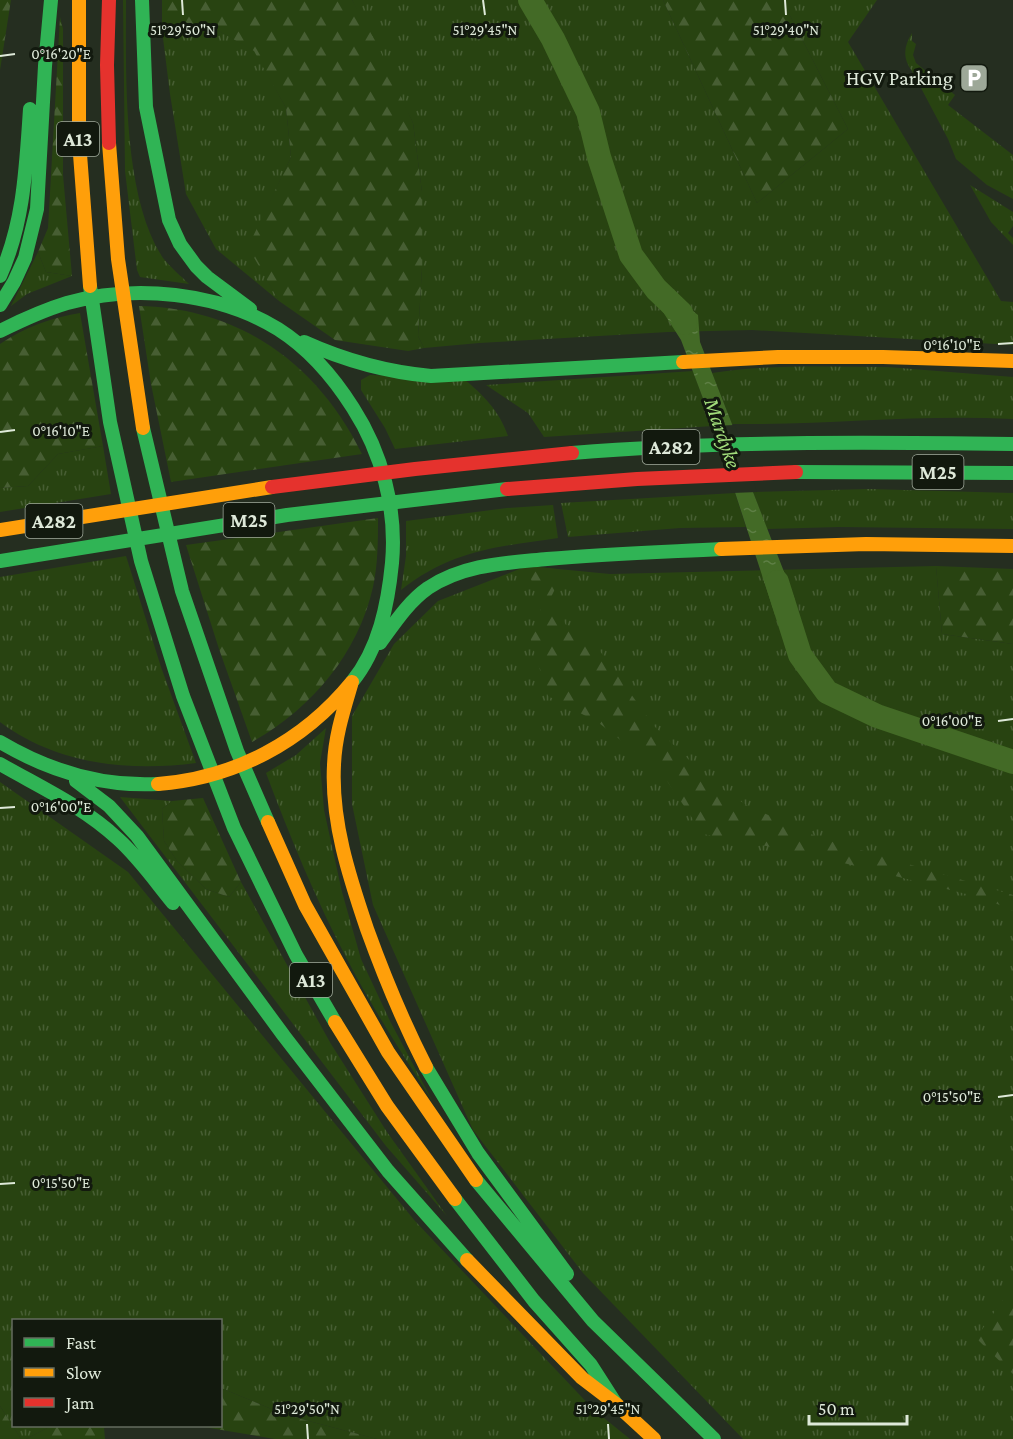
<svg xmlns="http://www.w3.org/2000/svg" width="1013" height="1439" font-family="'Crimson Pro',serif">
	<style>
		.grass { fill: url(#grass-tufts) }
		.forest { fill: url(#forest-firs) }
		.water { fill: url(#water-ripples) }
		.pier { fill: #252e20 }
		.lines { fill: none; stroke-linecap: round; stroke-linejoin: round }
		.river { stroke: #436a26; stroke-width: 24 }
		.fast { stroke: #30b455; stroke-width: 14 }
		.slow { stroke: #ff9f0a; stroke-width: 14 }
		.jam { stroke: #e5322d; stroke-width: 14 }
		.ticks { fill: none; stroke: #dee9d9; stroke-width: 2 }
		.labels { text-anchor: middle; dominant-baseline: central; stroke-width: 6; stroke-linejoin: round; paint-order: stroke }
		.shield { fill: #12190e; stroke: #a1ab9c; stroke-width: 1.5 }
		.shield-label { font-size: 20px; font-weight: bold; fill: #dee9d9 }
		.poi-label { font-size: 21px; fill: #dee9d9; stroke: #12190e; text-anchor: end }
		.water-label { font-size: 22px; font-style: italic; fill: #a2dd7b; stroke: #12190e }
		.ticks-label { font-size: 15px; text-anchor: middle; fill: #dee9d9; stroke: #12190e; stroke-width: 6; stroke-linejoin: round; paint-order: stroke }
	</style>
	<defs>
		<pattern id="grass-tufts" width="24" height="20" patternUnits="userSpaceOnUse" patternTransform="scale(1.5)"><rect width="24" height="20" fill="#284311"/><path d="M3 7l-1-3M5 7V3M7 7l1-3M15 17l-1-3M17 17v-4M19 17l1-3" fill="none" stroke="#475e33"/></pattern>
		<pattern id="forest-firs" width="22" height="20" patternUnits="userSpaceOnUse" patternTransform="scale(1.5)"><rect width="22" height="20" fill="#284311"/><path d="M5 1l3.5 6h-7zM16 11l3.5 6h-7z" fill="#475e33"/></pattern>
		<pattern id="water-ripples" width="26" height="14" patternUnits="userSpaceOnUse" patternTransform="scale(1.5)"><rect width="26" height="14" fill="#436a26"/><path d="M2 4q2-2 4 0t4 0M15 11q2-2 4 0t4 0" fill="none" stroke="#5e7f45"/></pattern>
	</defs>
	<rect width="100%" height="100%" fill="#252e20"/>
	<path class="grass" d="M123,0H126C126,74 122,196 163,258C170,267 181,276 189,284L140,277L137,270L125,171Z
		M352,0H663L757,203L848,129L782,0H877L848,42L1001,301L1013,302V345L752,330L668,332L479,343L424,348L418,336L422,268V192L413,123Z
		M212,27L255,51L286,108L291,157L249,247L279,301L216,249L186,194L170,94L162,30Z
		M912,33V41L916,44L913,55L916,63L955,95L948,105L1013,155V199L987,185L956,159L948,139L912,71C902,58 904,46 912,33Z
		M970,185L1013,212V226L1008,233L1013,238V245L991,222Z
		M38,252L46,272L72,276L27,294L11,306Z
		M887,367L1013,377V419C919,414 825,425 732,424L712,373C769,364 829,367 887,367Z
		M693,371L713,426L544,437L528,413L486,385Z
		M370,375L463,378C483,395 499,410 508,436L395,449L385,428L361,390V380Z
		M103,446L111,494L0,512V488L28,486L58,454Z
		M869,489L1013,493V529L839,527L767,529L753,492Z
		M735,493L746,527L680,528L568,537L561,503Z
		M553,505L558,538C497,547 452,550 401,590L406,556V521L507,508Z
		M126,556L161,667L196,763C128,772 56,764 0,722V577Z
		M527,566L610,574L936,566L942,634L1013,644V1439H743L583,1273L473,1130L373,905L352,804V716L394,644L438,601Z
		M326,728L320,763L324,810L342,892L361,959L390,1021L433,1102C403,1055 373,1009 348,961C316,900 290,837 266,773L296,755Z
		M0,782L128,872L415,1221L594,1410L630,1439H377L286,1415L221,1388L220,1320H14V1426H51L26,1439H21L0,1406Z
		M120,797L172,801L162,809L164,841L177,861L206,889L229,897L241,882L331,1044L387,1132L447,1216L386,1146Z"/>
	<path class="forest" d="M0,0H11L0,70Z
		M162,0H352L377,44L413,123L422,192V268L418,336L424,348L408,351L335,340L279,301L248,247L291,157L286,108L254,51L212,27L162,30Z
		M663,0H782L848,129L757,203Z
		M60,17L63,29V175L72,276L46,272L38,252L48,228Z
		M139,306C240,308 318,364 362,454L171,482L151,384Z
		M80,313L103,446L58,454L28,486L0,488V344C25,327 51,318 80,313Z
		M378,518C378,541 378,564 373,587C358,654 311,709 252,742L219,649L186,545Z
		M527,566L556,569L557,585L550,599L566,625L584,629L654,726L714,784L748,806L820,838L1013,895V911L986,899L812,855L703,834L661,772L599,723L548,696L529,634L543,618Z
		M936,566L1013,569V644L942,634Z
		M203,798L241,882L229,897L206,889L177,861L164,841L162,809L172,801Z
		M1013,1289V1374L976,1338L1010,1290Z
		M221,1388L286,1415L377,1439H275L204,1427L201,1426H220Z
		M0,1406L21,1439H0Z
		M51,1426H109L104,1428L105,1439H26Z"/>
	<path class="water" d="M673,296L698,315L700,342L732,424L753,492L795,600V610L775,615L713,425L681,340L656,301Z"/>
	<path class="pier" d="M735,425L757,492L732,493L710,426Z"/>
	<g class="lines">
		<path class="river" d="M530,0L553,39L588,112L599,157L631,255L656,289L681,313L685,323
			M777,582L800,655L827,692L877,716L1013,762"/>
		<path class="fast" d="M142,0L146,107L169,220L180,244L196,266L207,277L250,309
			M0,276C24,223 26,167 30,109
			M90,286L110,422L141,561L183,696L234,828L296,955L335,1022
			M0,305L14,282L25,258L37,209L45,66L51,0
			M0,331C22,320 44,310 67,303C134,284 218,292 278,329C308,348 334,378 353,408C382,453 397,509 392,563C388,604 379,649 352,682
			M304,342C346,361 386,372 431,376L683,362
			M143,428L182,591L237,751L268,822
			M572,453C718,441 866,442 1013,444
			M796,472L1013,473
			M0,561L287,515L507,489
			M380,643C394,624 408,602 428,588C464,564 506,563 547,559C605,554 663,552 721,549
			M0,742C49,771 100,787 158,784
			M0,764C40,787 84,807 118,839C139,858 155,881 173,903
			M76,781L109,806L137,836L284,1036L388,1171L467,1260
			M426,1067L478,1153L567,1274
			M476,1180L593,1321L714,1439
			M455,1199L534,1301L591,1365L616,1404"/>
		<path class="slow" d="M79,0V141L90,286
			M109,143L118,259L143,428
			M683,362L778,357H883L1013,361
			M0,530L272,487
			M721,549L866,544L1013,546
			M351,685C343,712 335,737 334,765C331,821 349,876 367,929C384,976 403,1022 426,1067
			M158,784C235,778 303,742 352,682
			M268,822L305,905L388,1052L476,1180
			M335,1022L387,1106L455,1199
			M467,1260L582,1378L616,1404L654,1439"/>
		<path class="jam" d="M109,0L107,65L109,143
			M272,487L415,469L572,453
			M507,489L637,479L796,472"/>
	</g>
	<path class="ticks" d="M182,0L183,15M483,0L485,15M785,0L786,15M0,56L15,54M998,344L1013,343M0,432L15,430M998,721L1013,719M0,808L15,807M998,1097L1013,1095M0,1184L15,1183M307,1424L308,1439M608,1424L609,1439"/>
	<defs>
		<g id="parking-square" transform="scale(1.5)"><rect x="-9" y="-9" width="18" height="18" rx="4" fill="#9da898" stroke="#12190e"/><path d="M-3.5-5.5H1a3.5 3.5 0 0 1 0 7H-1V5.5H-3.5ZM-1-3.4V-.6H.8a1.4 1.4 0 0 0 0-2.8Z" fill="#fff"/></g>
	</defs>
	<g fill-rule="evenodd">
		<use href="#parking-square" x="974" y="78"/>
	</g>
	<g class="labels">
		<g class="shield">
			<rect x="57" y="122" width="42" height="34" rx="4.5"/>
			<rect x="642.5" y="430" width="57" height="34" rx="4.5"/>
			<rect x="912.5" y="455" width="51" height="34" rx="4.5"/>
			<rect x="223.5" y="503" width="51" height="34" rx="4.5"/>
			<rect x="25.5" y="504" width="57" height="34" rx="4.5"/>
			<rect x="290" y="963" width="42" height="34" rx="4.5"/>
		</g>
		<g class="shield-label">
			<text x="78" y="139">A13</text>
			<text x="671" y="447">A282</text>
			<text x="938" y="472">M25</text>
			<text x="249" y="520">M25</text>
			<text x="54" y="521">A282</text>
			<text x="311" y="980">A13</text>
		</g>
		<g class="poi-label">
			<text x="953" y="78">HGV Parking</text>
		</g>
		<g class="water-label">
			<text transform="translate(723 433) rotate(71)">Mardyke</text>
		</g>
	</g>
	<g class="ticks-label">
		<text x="183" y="35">51°29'50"N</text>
		<text x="485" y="35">51°29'45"N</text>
		<text x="786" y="35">51°29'40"N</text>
		<text x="61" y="59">0°16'20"E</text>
		<text x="952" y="350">0°16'10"E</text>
		<text x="61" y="436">0°16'10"E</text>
		<text x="952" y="726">0°16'00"E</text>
		<text x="61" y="812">0°16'00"E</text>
		<text x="952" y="1102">0°15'50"E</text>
		<text x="61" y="1188">0°15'50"E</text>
		<text x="307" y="1414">51°29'50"N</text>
		<text x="608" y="1414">51°29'45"N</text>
	</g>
	<rect x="12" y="1319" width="210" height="108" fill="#12190e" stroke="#646c5f" stroke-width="1.5"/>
	<rect x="24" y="1338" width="30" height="9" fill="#30b455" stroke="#646c5f" stroke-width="1.5"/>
	<text x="66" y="1349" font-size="18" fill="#dee9d9">Fast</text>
	<rect x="24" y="1368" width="30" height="9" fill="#ff9f0a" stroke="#646c5f" stroke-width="1.5"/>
	<text x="66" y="1379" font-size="18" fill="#dee9d9">Slow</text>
	<rect x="24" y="1398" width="30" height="9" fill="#e5322d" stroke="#646c5f" stroke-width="1.5"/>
	<text x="66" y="1409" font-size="18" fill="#dee9d9">Jam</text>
	<path d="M809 1415v9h98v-9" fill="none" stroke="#dee9d9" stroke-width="3"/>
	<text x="818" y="1415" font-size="18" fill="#dee9d9" stroke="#12190e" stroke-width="4.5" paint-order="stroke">50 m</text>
</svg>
